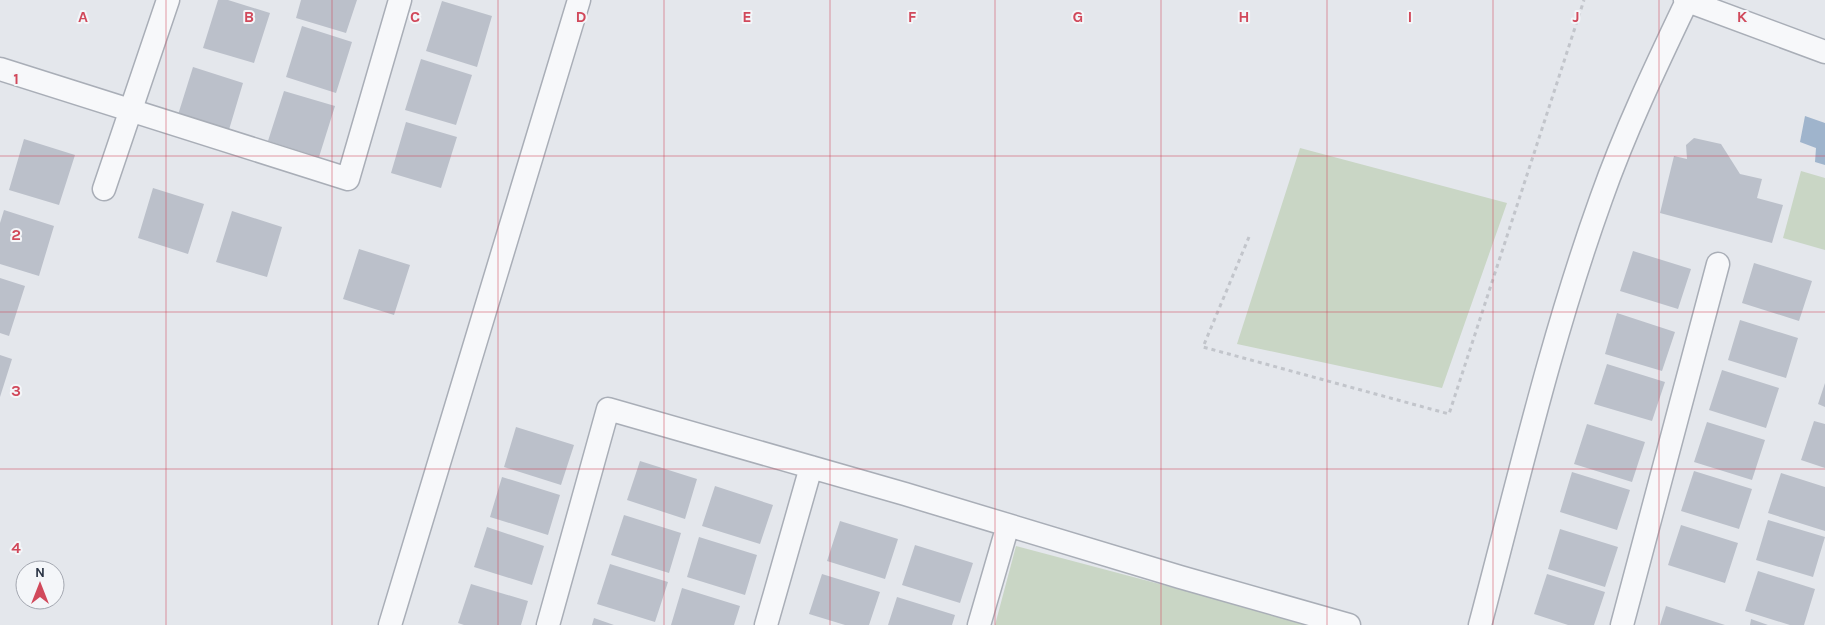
<svg xmlns="http://www.w3.org/2000/svg" width="1825" height="625" font-family="Karla,sans-serif">
	<style>
		.green { fill: #c9d6c5 }
		.water { fill: #9fb4cc }
		.building { fill: #bbc0ca }
		.lines { fill: none; stroke-linecap: round; stroke-linejoin: round }
		.street-casing { stroke: #a9aeb7; stroke-width: 25 }
		.path { stroke: #c2c5cb; stroke-width: 3; stroke-dasharray: 4 4; stroke-linecap: butt }
		.street { stroke: #f7f8fa; stroke-width: 22 }
		.grid { fill: none; stroke: #d1495b; stroke-width: 1; stroke-opacity: 0.55 }
		.grid-label { font-size: 16px; text-anchor: middle; font-weight: bold; fill: #d1495b; stroke: #f4f6f9; stroke-width: 4; stroke-linejoin: round; paint-order: stroke }
	</style>
	<rect width="100%" height="100%" fill="#e4e7ec"/>
	<path class="green" d="M1300,148L1507,203L1442,388L1237,344Z
		M1801,171L1825,178V250L1783,238Z
		M1016,546L1315,625H995Z"/>
	<path class="water" d="M1805,116L1825,123V165L1815,162L1816,148L1800,142Z"/>
	<path class="building" d="M218,0H228L270,13L254,63L203,48Z
		M301,0H357L346,33L296,18Z
		M442,1L492,16L477,67L426,51Z
		M302,26L352,42L336,93L286,77Z
		M421,59L472,75L456,125L405,110Z
		M193,67L243,83L228,133L177,118Z
		M284,91L335,106L319,157L268,141Z
		M406,122L457,137L441,188L391,173Z
		M1694,138L1721,144L1740,174L1762,179L1757,198L1783,205L1772,243L1660,213L1674,156L1687,159L1686,145Z
		M24,139L75,155L59,205L9,190Z
		M153,188L204,204L188,254L138,238Z
		M4,210L54,226L39,276L0,264V223Z
		M232,211L282,227L267,277L216,262Z
		M359,249L410,265L394,315L343,299Z
		M1633,251L1691,269L1678,309L1620,291Z
		M1754,263L1812,281L1799,321L1742,303Z
		M0,278L25,286L9,336L0,333Z
		M1617,313L1675,332L1662,371L1605,354Z
		M1740,320L1798,338L1786,378L1728,360Z
		M0,355L12,359L0,397Z
		M1607,364L1665,382L1652,421L1594,404Z
		M1722,370L1779,388L1766,428L1709,410Z
		M1825,383V407L1818,404Z
		M1814,421L1825,424V468L1801,460Z
		M1707,422L1765,440L1752,480L1694,462Z
		M1587,424L1645,442L1632,482L1574,464Z
		M516,427L574,445L561,485L504,467Z
		M640,461L697,479L685,519L627,500Z
		M1694,471L1752,489L1739,529L1681,511Z
		M1572,472L1630,490L1617,530L1560,512Z
		M1781,473L1825,487V531L1768,513Z
		M502,477L560,495L548,535L490,517Z
		M715,486L773,505L760,544L702,526Z
		M624,515L681,533L669,573L611,555Z
		M1768,520L1825,537L1813,577L1756,560Z
		M840,521L898,539L885,579L827,561Z
		M1681,525L1738,543L1725,583L1668,565Z
		M487,527L544,546L532,585L474,567Z
		M1560,529L1618,547L1605,587L1548,569Z
		M699,537L757,555L745,595L687,577Z
		M915,545L973,563L960,603L902,585Z
		M610,564L668,582L655,622L597,604Z
		M1758,571L1815,589L1804,625H1790L1745,611Z
		M822,574L880,592L869,625H845L809,614Z
		M1547,574L1605,592L1594,625H1568L1534,614Z
		M471,584L528,601L521,625H464L458,623Z
		M682,588L740,606L734,625H671Z
		M897,597L955,615L952,625H888Z
		M1666,606L1725,625H1660Z
		M594,618L614,625H592Z
		M1751,619L1768,625H1750Z"/>
	<g class="lines">
		<g class="street-casing">
			<path id="street" d="M1685,0L1825,52
				M0,69L348,179L400,0
				M104,189L168,0
				M390,625L579,0
				M548,625L608,409L905,494L1180,577L1349,625
				M766,625L811,467
				M979,625L1008,525
				M1480,625C1518,482 1551,338 1601,199C1625,131 1656,66 1687,1
				M1622,625L1718,264"/>
		</g>
		<path class="path" d="M1249,237L1203,347L1449,414L1584,0"/>
		<use href="#street" class="street"/>
	</g>
	<path class="grid" d="M166,0V625M332,0V625M498,0V625M664,0V625M830,0V625M995,0V625M1161,0V625M1327,0V625M1493,0V625M1659,0V625M0,156H1825M0,312H1825M0,469H1825"/>
	<g class="grid-label">
		<text x="83" y="22">A</text>
		<text x="249" y="22">B</text>
		<text x="415" y="22">C</text>
		<text x="581" y="22">D</text>
		<text x="747" y="22">E</text>
		<text x="912" y="22">F</text>
		<text x="1078" y="22">G</text>
		<text x="1244" y="22">H</text>
		<text x="1410" y="22">I</text>
		<text x="1576" y="22">J</text>
		<text x="1742" y="22">K</text>
		<text x="16" y="84">1</text>
		<text x="16" y="240">2</text>
		<text x="16" y="396">3</text>
		<text x="16" y="553">4</text>
	</g>
	<g transform="translate(40 585)"><circle r="24" fill="#f4f6f9" stroke="#a4a8b1"/>
	<path d="M0-4L9 19L0 12L-9 19Z" fill="#d1495b"/>
	<text y="-8" font-size="14" font-weight="bold" text-anchor="middle" fill="#2b3445">N</text>
	</g>
</svg>
